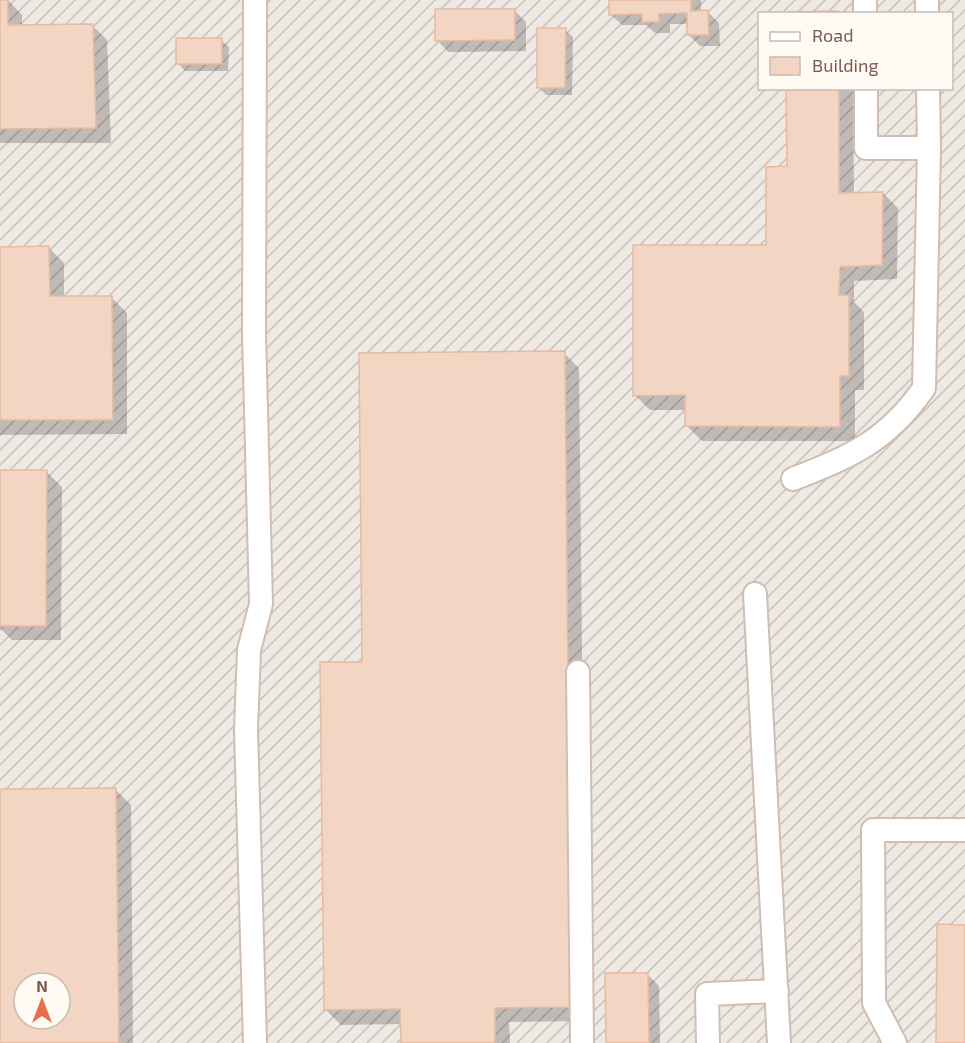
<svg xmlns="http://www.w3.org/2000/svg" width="965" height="1043" font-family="'Exo 2',sans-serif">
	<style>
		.industrial { fill: url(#industrial-furrows); fill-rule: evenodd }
		.shadow { fill: #0003; fill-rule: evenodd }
		.building { fill: #f3d5c3; stroke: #e6bba3; stroke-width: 1.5; fill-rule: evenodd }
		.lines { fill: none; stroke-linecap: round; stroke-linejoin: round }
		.minor-casing { stroke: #d1beb0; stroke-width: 26 }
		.minor { stroke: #fff; stroke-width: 22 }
	</style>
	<defs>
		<pattern id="industrial-furrows" width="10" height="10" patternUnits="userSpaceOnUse" patternTransform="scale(1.5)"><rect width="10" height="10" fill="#efe9e4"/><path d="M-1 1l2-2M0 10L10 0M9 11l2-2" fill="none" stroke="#c7c0bb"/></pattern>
	</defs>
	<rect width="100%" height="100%" fill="#fdf6ec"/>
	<path class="industrial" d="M0,0H965V1043H0ZM760,14H952V88H760ZM24,983H60V1019H24Z"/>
	<path class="shadow" d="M0,0H8L22,15V26L92,25L107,40L111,143H0Z
		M610,0H701V12H708L719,23L720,46H700L689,35V24H670V33H655L646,25H622L610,14Z
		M514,10L526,22V51L448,52L437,40Z
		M565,30L573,37L572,95H546L538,87Z
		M221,40L229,47L228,71H185L178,63Z
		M788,88H853L854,194L883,193L898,208L897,279L854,281V302L864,312V390H855V441H702L687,426L686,410H650L635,395L768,247L788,168Z
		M0,248H49L64,263V298L111,297L127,313V434L0,435Z
		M564,353L579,368L586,1021L509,1022L510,1043H403L402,1024L341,1025L326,1010L363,664Z
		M0,472H47L62,487L61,640H12L0,628Z
		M116,790L131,805L133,1043H0V791ZM24,983H60V1019H24Z
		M647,974L659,986L660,1043H608Z"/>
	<path class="building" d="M0,0H8V25L93,24L96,128L0,129Z
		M609,0H691V11L708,10L709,35H687V13L659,14V22H642V14L609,15Z
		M435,9H515V40L435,41Z
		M838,11V14H786V12Z
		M537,28H566L565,88H537Z
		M176,38H222V64H176Z
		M786,88H839V193L883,192L882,265L840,267L839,295H849V376H840V427L685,426V395L633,396V245H766V167L787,166Z
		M49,246L50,296H112L113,420H0V247Z
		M565,351L571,1007L495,1008V1043H401L400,1009L324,1010L320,662H362L359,353Z
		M0,470H47L46,626H0Z
		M116,788L119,1043H0V789ZM24,983H60V1019H24Z
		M937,924L965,925V1043H936Z
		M605,973H648L649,1043H606Z"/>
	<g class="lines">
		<g class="minor-casing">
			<path id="minor" d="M255,0L254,333L261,604L249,650L246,730L255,1043
				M865,0V14
				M927,0V14
				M866,88V148H929L928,88
				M793,479C852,456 887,441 924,388L929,148
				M755,594L779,1043
				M578,672L582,1043
				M708,1043L707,994L777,991
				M895,1043L874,1003L873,830H965"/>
		</g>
		<use href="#minor" class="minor"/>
	</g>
	<rect x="758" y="12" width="195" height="78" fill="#fffaf3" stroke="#cabbb1" stroke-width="1.5"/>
	<rect x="770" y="32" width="30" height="9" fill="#ffffff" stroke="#cabbb1" stroke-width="1.5"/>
	<text x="812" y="42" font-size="18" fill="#7a5c4d">Road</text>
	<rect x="770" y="57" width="30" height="18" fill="#f3d5c3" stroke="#cabbb1" stroke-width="1.5"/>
	<text x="812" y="72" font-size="18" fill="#7a5c4d">Building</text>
	<g transform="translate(42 1001)"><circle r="28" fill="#fffaf3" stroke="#cabbb1" stroke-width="1.5"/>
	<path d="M0-4.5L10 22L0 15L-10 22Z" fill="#e76f51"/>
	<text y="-9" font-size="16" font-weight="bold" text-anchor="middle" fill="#7a5c4d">N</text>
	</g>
</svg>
